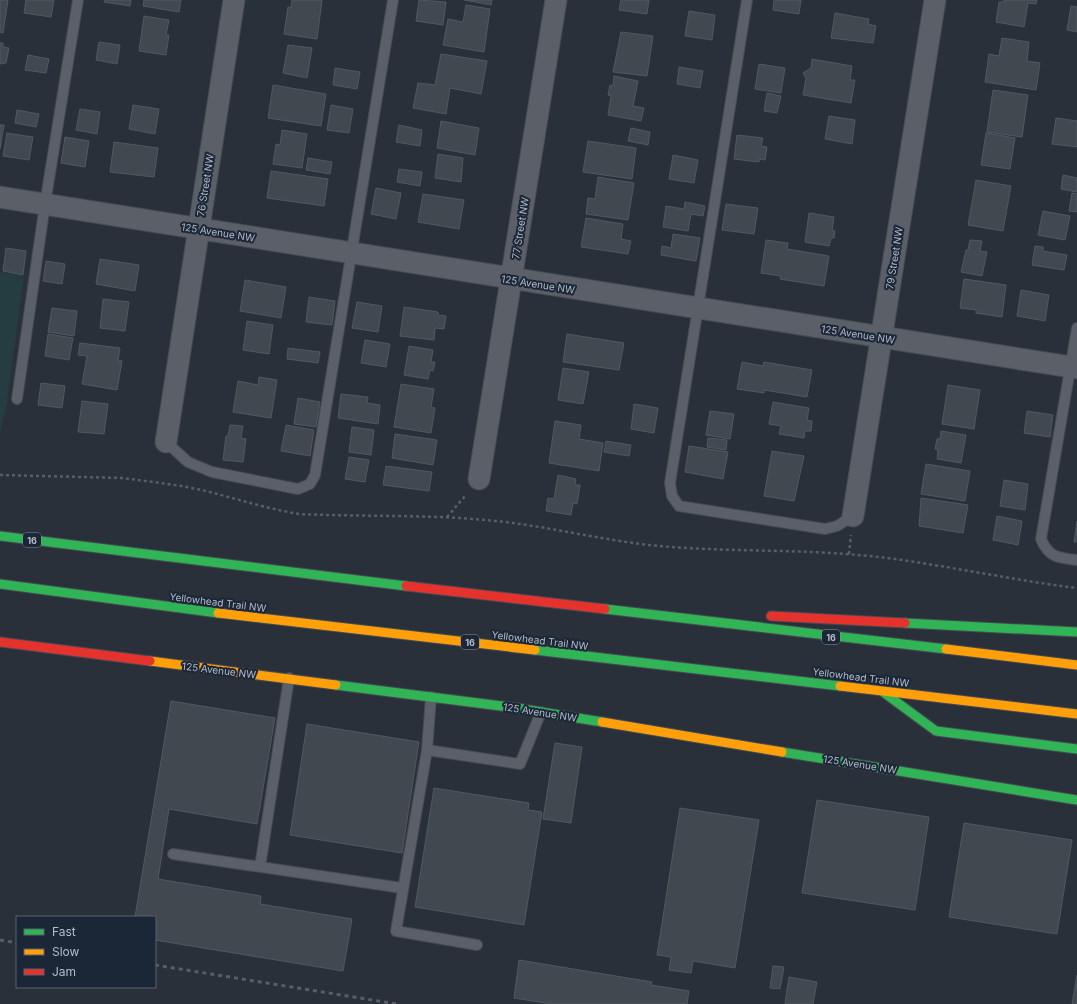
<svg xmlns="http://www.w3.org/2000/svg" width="1077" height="1004" font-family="Inter,sans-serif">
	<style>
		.green { fill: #253c41 }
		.building { fill: #424850; stroke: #515861 }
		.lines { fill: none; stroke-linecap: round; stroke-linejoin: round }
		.lane-casing { stroke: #454b53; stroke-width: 12 }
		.street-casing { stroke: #454b53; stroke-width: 23 }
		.fast-casing { stroke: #454b53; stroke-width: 11 }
		.slow-casing { stroke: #454b53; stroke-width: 11 }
		.jam-casing { stroke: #454b53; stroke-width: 11 }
		.path { stroke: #575e65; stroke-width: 2.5; stroke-dasharray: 3 3; stroke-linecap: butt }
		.lane { stroke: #5a5f68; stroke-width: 10 }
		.street { stroke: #5a5f68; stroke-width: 21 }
		.fast { stroke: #30b455; stroke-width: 9 }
		.slow { stroke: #ff9f0a; stroke-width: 9 }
		.jam { stroke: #e5322d; stroke-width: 9 }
		.rail { stroke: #585d66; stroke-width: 3; stroke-dasharray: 4 4; stroke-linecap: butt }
		.labels { text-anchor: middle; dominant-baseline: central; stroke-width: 4; stroke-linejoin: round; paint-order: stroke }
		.shield { fill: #1b2636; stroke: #858f9e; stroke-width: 1 }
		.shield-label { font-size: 9px; font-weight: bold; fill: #b3bccb }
		.street-label { font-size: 10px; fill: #b3bccb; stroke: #1b2636 }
	</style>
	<rect width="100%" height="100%" fill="#29303a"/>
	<path class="green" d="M0,272L24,276L7,402L0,434Z"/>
	<path class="building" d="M0,0H8L3,33L0,32Z
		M26,0H54L51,17L24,13Z
		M105,0H131L130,6L104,2Z
		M144,0H181L179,12L143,6Z
		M292,0H322L317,39L284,34L288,7L291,8Z
		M419,0L446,2L443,25L416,21Z
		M464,0H492L491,5Z
		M621,0H649L647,14L619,10Z
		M774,0H801L799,14L773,10Z
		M1004,0H1037L1036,4L1028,3L1024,27L996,22L999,2H1004Z
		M466,5L490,9L484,52L443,45L448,19L463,22Z
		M1071,6L1077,7V32L1067,30Z
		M689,11L715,15L712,40L685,36Z
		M835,13L869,19L868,24L876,26L873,43L831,38Z
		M144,16L169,20L166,35H169L166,55L139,51Z
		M621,32L653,36L647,76L613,72Z
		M1002,38L1029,42L1027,61L1040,63L1036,90L985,82L989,54L999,56Z
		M99,42L120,45L117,64L96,60Z
		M0,43H3V47L9,48L6,63L0,64Z
		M288,45L312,48L307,78L283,73Z
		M441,54L487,61L481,94L450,88L446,114L413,108L418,83L435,85Z
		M28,55L49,59L46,73L25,70Z
		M812,59L852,66L850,80H855L851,103L803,95L806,78L803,73L811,68Z
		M759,64L785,68L781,93L755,89Z
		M679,67L703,71L700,88L677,84Z
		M335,68L360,72L357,89L333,85Z
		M614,76L638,81L633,106L644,108L641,121L608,115L611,96L608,95L610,85L613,86Z
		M273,85L326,94L321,126L268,118Z
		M993,90L1028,95L1022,137L987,132Z
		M767,93L781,96L777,113L764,111Z
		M133,105L159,109L155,134L129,129Z
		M331,105L353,109L349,133L327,130Z
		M80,109L100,112L97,134L76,130Z
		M17,110L39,114L36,127L15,123Z
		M829,116L855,120L852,144L825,139Z
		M1056,118L1077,121V147L1052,144Z
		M441,121L479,128L475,155L437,148Z
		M0,125H4L0,149Z
		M399,125L422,130L420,146L396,142Z
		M631,128L650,132L648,145L628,141Z
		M282,130L307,134L302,168L273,164L276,144L280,145Z
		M7,133L33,137L29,160L3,156Z
		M986,133L1015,138L1010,169L981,165Z
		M737,135L763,138L761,146L767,147L765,160L759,159V162L734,159Z
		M65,137L89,141L85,167L61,163Z
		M588,141L636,148L632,179L583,172Z
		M114,142L158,148L154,177L110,172Z
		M438,154L463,158L461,182L435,178Z
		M673,155L698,160L694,183L669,179Z
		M308,158L332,162L330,174L306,170Z
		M399,169L422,172L420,186L397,182Z
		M271,171L328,179L324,206L267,198Z
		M1063,175L1077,178V192L1061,189Z
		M598,177L634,183L628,220L586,214L588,198L595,199Z
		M976,180L1011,186L1003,231L968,225Z
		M376,188L401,193L396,219L371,214Z
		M1072,193L1077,194V212L1069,211Z
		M423,194L464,200L459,229L418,222Z
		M685,202L705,206L703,216L691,214L688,231L663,227L666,206L684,209Z
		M726,204L758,208L754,234L722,230Z
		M1043,211L1070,216L1065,240L1038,235Z
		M809,213L834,217L832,230L835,231L834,238H831L829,246L805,242Z
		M586,218L623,224L621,239L631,241L628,254L581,247Z
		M673,234L700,238L696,261L661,255L662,246L671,248Z
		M766,240L788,243L787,249L829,256L824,286L780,279L781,276L761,273Z
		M970,240L982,241L980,251L987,252L982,276L961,272L966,250H968Z
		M1035,246L1043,247V251L1067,255L1064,270L1032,265Z
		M6,248L26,251L23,275L3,271Z
		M100,259L139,265L135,291L96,284Z
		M46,261L65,264L62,284L43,281Z
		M964,279L1006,285L1002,317L976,313V310L960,308Z
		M245,280L286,287L281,318L240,311Z
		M1021,290L1049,295L1045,321L1017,316Z
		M309,297L335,301L332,325L306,322Z
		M103,299L129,302L125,331L100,328Z
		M357,302L382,306L378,332L352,328Z
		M404,307L438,312V315L446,316L444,329L435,328L434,340L400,336Z
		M52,308L77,311L74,336L48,332Z
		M247,321L273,325L269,354L243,350Z
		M48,334L73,338L69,360L45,356Z
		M567,334L624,343L619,370L563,362Z
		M365,340L390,344L386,367L361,363Z
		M80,343L120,348L118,360L122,361L117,390L82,384L87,356L78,355Z
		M409,346L433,350L431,362H435L433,371L430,370L428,379L404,375Z
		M288,348L320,352L318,363L287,359Z
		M742,362L763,366L764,362L812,370L807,397L764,390V393L737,389Z
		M563,368L589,372L583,404L558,400Z
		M259,377L277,380L271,418L233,412L238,381L258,385Z
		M41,383L65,386L62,408L38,405Z
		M401,384L434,389L431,407L435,408L431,433L394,427Z
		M948,385L980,390L974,429L942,424Z
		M341,394L368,397L367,403L380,405L378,424L338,418Z
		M298,398L320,402L316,427L294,424Z
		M82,401L108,404L104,434L78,432Z
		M773,402L809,408L807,420L812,421L811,431H805L804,438L779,434L781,426L769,424Z
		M634,404L658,408L654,433L631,429Z
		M710,411L734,414L730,439L706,435Z
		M1027,411L1053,415L1050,437L1024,433Z
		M555,421L581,425L579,439L603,443L599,471L549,463Z
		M230,425L243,426L241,438L246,439L243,462L223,460L226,436H228Z
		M286,425L314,430L310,456L281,451Z
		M352,427L374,430L371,455L349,452Z
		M941,431L966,435L961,463L937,459L938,450L935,449L937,439H940Z
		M395,434L437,440L433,465L392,458Z
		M708,438L727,440L726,450L707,447Z
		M606,441L631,445L629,456L604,452Z
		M689,446L728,452L723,479L685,472Z
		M772,451L804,456L794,501L764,496Z
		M349,457L369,460L365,482L345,479Z
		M926,464L970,471L965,501L921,494Z
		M386,466L432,472L429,491L383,485Z
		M558,475L576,479L575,485H580L577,504L573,503L571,515L546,511L548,498L554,499Z
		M1004,480L1028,484L1025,510L1000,506Z
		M921,498L968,505L963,533L919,526Z
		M997,516L1022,521L1018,545L993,540Z
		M1077,521V542H1074Z
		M171,701L275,718L257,824L169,809L158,879L261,896L260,904L352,919L343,971L155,940V917H135Z
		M307,724L419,742L402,853L290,835Z
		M555,743L582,747L571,823L543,819Z
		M434,788L529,803L528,810L542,812L524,925L415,907Z
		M817,800L929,817L915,910L802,893Z
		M680,808L759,820L735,968L693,961L691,973L669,970L671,957L657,955Z
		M964,823L1072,840L1057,934L949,917Z
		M519,960L652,982L651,985L689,991L687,1004H551L514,998Z
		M773,966L784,967L780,989L770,988Z
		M1077,975V1004H1072Z
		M789,977L817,982L813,1004H785Z"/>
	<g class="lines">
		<g class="lane-casing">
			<path id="lane" d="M747,0L670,483L672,496L679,506L825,529L837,526L853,516
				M1077,328L1041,539C1049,558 1059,558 1077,560
				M17,399L45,204L78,0
				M166,442L188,462L212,472L298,489L310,484L315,475L393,0
				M431,697L427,750L520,764L541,712
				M427,750L396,931L477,945
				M173,854L402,888
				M260,867L289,678"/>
		</g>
		<g class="street-casing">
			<path id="street" d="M0,197L1077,368
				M166,442L234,0
				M479,479L556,0
				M853,516L935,0"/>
		</g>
		<g class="fast-casing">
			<path id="fast" d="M0,536L406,586
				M0,584L218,613
				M605,609L946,649
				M905,623L1077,632
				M535,650L840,686
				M336,685L517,708L602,722
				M883,692L936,731L1077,749
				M782,752L1077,800"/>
		</g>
		<g class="slow-casing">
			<path id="slow" d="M218,613L535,650
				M946,649L1077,665
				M150,661L336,685
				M840,686L1077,714
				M602,722L782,752"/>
		</g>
		<g class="jam-casing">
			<path id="jam" d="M406,586L605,609
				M771,616L905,623
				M0,642L150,661"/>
		</g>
		<path class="path" d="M0,475L123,478C152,482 182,485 210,492C240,500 269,509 299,514C365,517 431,514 496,521C554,527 612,543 671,547C740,552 809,549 879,557C945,565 1011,580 1077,588
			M447,517L466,495
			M849,554L851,535"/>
		<use href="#lane" class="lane"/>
		<use href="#street" class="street"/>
		<use href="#fast" class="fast"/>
		<use href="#slow" class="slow"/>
		<use href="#jam" class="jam"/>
		<path class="rail" d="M0,940L17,943
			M155,965L397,1004"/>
	</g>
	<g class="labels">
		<g class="shield">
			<rect x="23" y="533" width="18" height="14" rx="3"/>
			<rect x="822" y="630" width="18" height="14" rx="3"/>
			<rect x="461" y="635" width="18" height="14" rx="3"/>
		</g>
		<g class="shield-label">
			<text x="32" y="540">16</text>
			<text x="831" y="637">16</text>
			<text x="470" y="642">16</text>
		</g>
		<g class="street-label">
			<text transform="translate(205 185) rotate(-81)">76 Street NW</text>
			<text transform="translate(520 228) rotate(-81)">77 Street NW</text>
			<text transform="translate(218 232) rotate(9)">125 Avenue NW</text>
			<text transform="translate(894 258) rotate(-81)">79 Street NW</text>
			<text transform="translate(538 284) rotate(9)">125 Avenue NW</text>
			<text transform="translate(858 334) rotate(9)">125 Avenue NW</text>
			<text transform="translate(218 602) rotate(7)">Yellowhead Trail NW</text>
			<text transform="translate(540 640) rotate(7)">Yellowhead Trail NW</text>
			<text transform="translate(219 670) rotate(7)">125 Avenue NW</text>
			<text transform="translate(861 677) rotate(7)">Yellowhead Trail NW</text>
			<text transform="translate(540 712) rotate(9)">125 Avenue NW</text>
			<text transform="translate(860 764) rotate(9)">125 Avenue NW</text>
		</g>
	</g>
	<rect x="16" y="916" width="140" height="72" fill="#1b2636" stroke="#586272"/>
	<rect x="24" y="929" width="20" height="6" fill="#30b455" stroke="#586272"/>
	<text x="52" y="936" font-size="12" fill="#b3bccb">Fast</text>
	<rect x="24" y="949" width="20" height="6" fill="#ff9f0a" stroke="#586272"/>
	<text x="52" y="956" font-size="12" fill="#b3bccb">Slow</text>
	<rect x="24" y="969" width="20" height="6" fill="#e5322d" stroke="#586272"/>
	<text x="52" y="976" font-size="12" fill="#b3bccb">Jam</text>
</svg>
